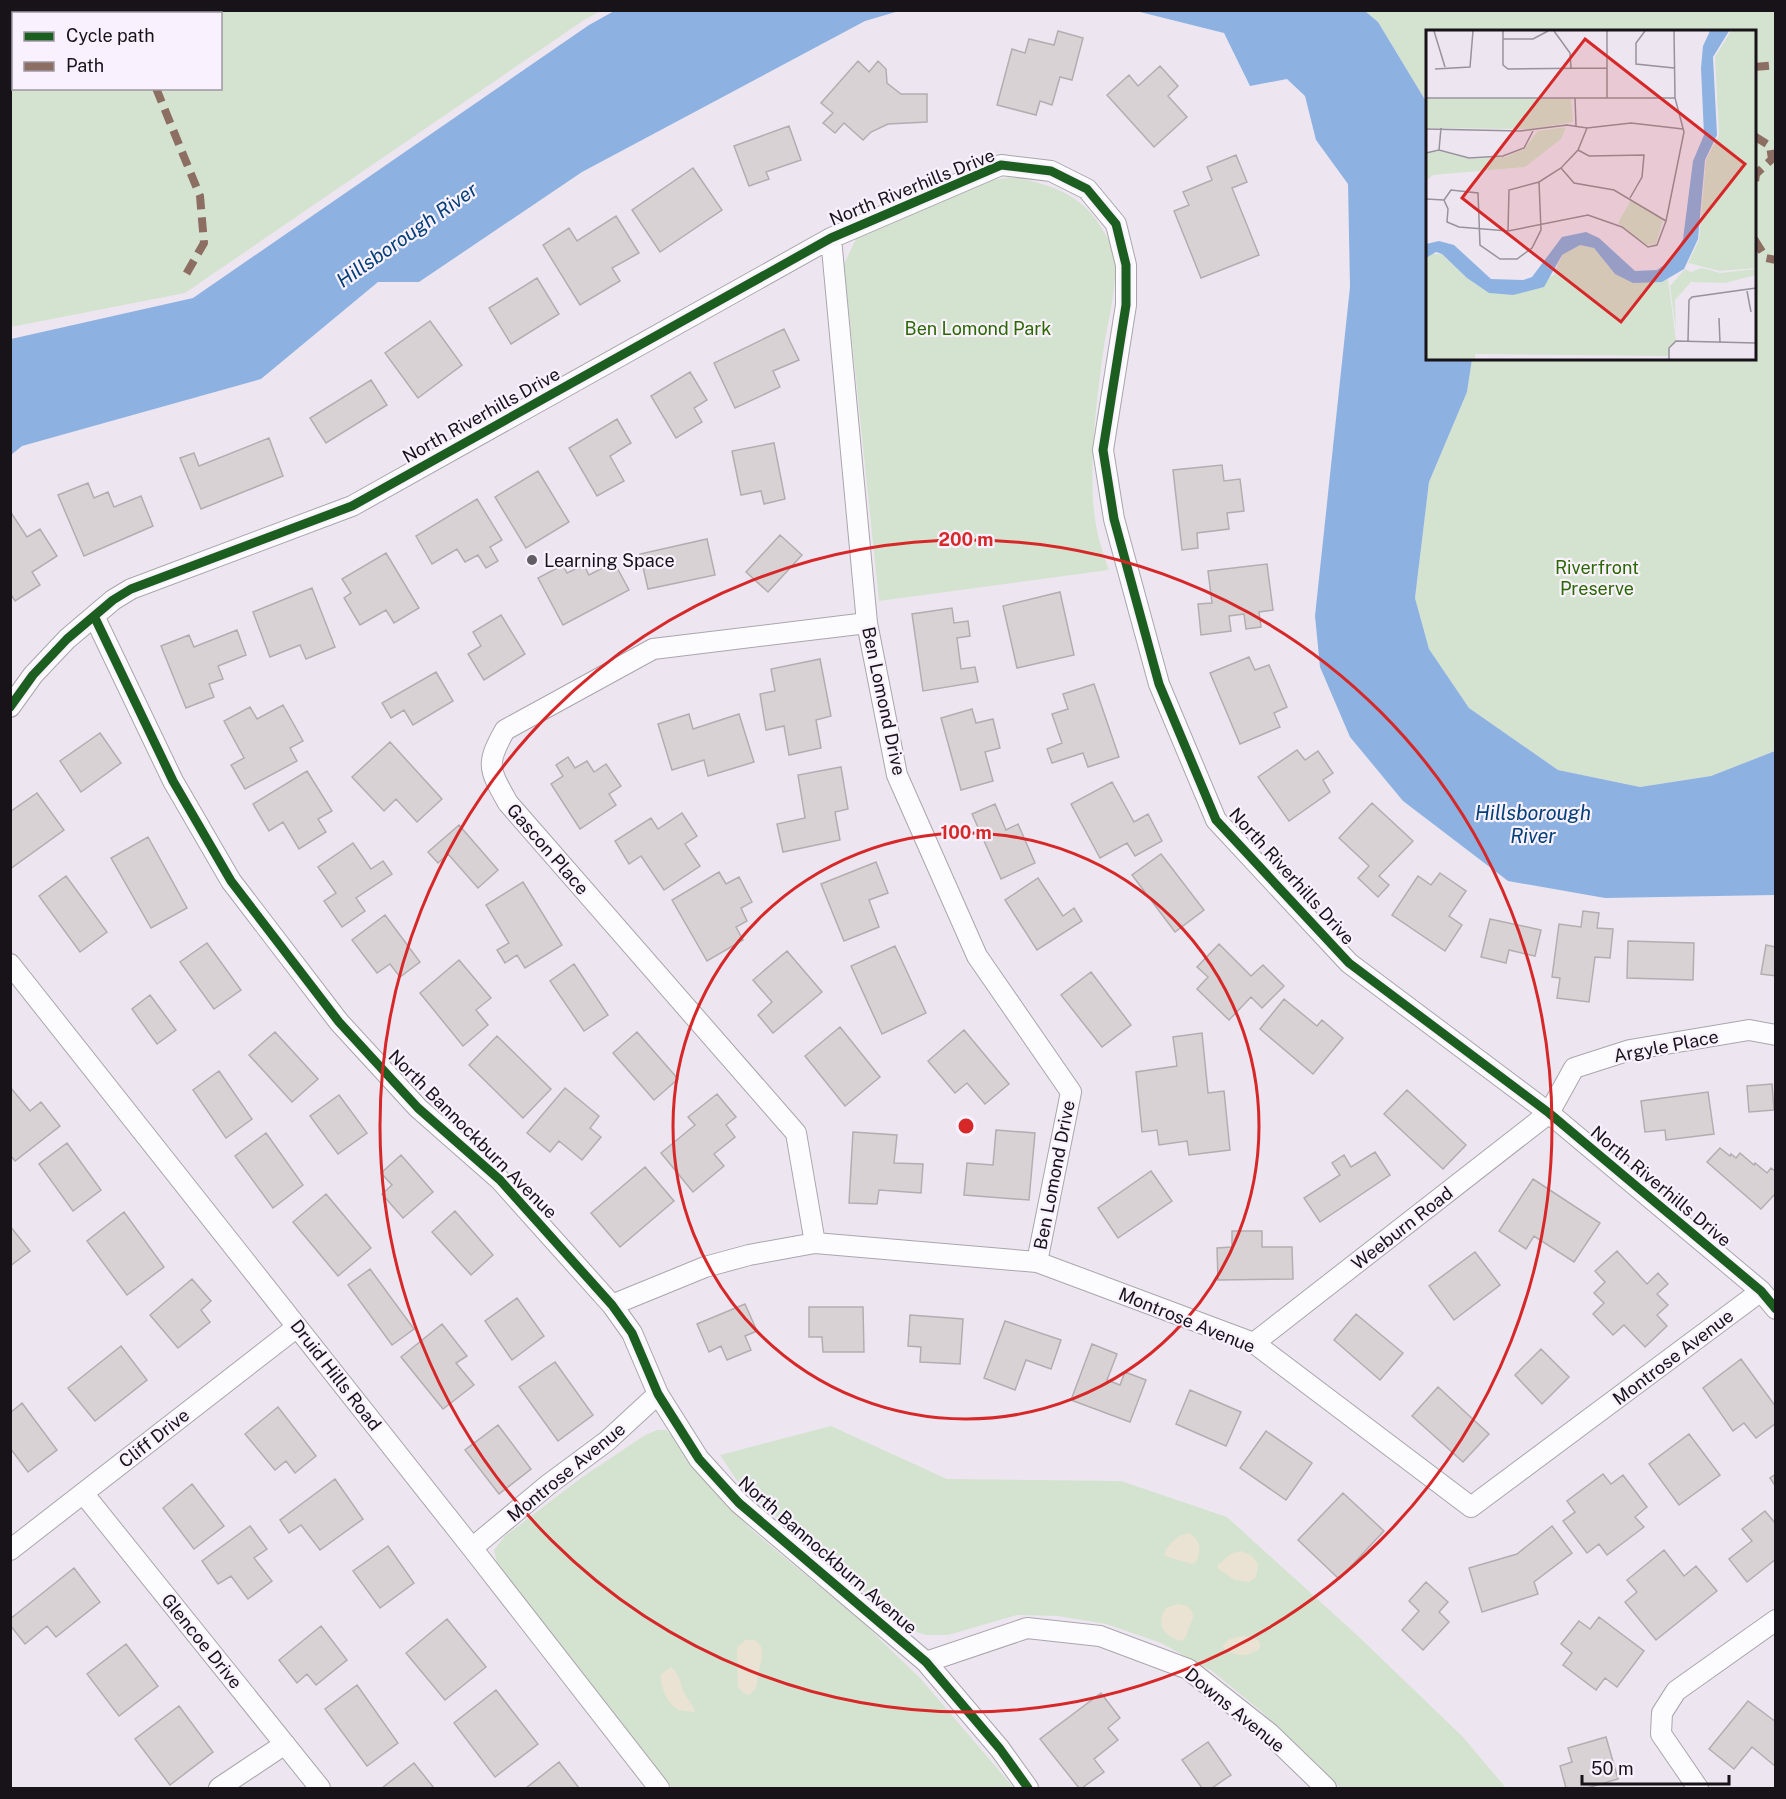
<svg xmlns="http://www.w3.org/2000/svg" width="1786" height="1799" font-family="'Public Sans',sans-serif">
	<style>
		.green { fill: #d4e3cf; fill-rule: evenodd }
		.sand { fill: #eae2d2 }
		.water { fill: #8db2e1 }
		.building { fill: #d8d2d4; stroke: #b4adb0; stroke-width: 1.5 }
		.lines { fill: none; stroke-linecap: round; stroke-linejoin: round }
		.minor-casing { stroke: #aaa5ad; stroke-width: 22 }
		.minor { stroke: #fcfbfd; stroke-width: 20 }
		.quiet { stroke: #8d6e63; stroke-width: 8; stroke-dasharray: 15 8; stroke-linecap: butt }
		.cycleway-casing { stroke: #f9f1fd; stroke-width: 13 }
		.cycleway { stroke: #1b5e20; stroke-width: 9 }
		.ring { fill: none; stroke: #d62828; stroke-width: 3 }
		.poi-dot { fill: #625d65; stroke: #f9f1fd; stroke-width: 2 }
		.labels { text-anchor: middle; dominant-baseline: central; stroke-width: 4.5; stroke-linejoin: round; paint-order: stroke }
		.street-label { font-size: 18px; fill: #171319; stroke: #f9f1fd }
		.park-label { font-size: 18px; fill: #2a6800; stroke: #f9f1fd }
		.poi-label { font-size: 18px; fill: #171319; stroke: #f9f1fd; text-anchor: start }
		.water-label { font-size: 20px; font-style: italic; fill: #003f78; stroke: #f9f1fd }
		.inset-road { fill: none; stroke: #97929b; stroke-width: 1.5 }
		.view { fill: #d62828; fill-opacity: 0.15; stroke: #d62828; stroke-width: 3 }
		.inset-edge { fill: none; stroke: #171319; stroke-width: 3 }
		.centre { fill: #d62828; stroke: #f9f1fd; stroke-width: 3 }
		.ring-label { font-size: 18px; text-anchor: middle; font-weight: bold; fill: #d62828; stroke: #f9f1fd; stroke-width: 4.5; stroke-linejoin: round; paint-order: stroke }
	</style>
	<rect width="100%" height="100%" fill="#ede6f1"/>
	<path class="green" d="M11,10H601V11L584,20L185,293L11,327ZM14,14H220V88H14Z
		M1365,11H1775V751L1711,776L1640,787L1558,770L1469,708L1429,649L1415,598L1429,482L1467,392L1472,359L1754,358V32H1428L1427,103L1378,22Z
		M1014,177C1054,186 1083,194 1104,232C1107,237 1111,243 1113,248C1121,278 1107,322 1103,353C1096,405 1086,484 1098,535C1101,547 1105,559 1109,570L879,601L844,264L856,239L993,180Z
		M831,1426L947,1479L1121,1481L1227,1517L1358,1636L1462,1736L1506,1788H1340L1262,1712L1212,1671L1161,1643L1106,1624L1058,1616L1017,1615L948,1635H926L907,1629L742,1488L720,1455Z
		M657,1430H666L672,1436L710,1487L754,1532L860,1620L921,1679L1014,1788H672L498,1567L494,1550L505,1536L581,1478L645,1435Z"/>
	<path class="sand" d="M1188,1533C1201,1538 1202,1553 1195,1563L1191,1564L1165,1556V1552C1170,1543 1178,1535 1188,1533Z
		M1241,1551L1251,1555L1258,1564L1256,1577L1249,1582L1235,1580L1217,1568L1218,1565L1232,1553Z
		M1177,1604L1188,1606L1194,1615L1185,1638L1182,1641C1164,1637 1155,1624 1166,1608Z
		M1241,1636L1252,1637L1260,1642V1648C1249,1658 1233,1657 1222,1647L1228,1640Z
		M746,1640H755C766,1648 762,1659 759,1670C756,1681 760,1688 749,1695L745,1694L738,1687L737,1647Z
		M671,1667C680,1674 680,1685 685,1694C689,1701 693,1705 695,1712L678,1710C667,1702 660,1688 661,1674Z"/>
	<path class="water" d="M616,10L899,11L865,21L582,172L419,282H378L261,379L22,446L11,455V339L193,298L589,25Z
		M1365,11L1378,22L1427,103L1428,358L1472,359L1467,392L1429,482L1415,598L1429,649L1469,708L1558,770L1640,787L1711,776L1775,751V895L1605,898L1508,881L1403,801L1350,737L1320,667L1315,616L1350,287L1348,184L1316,140L1305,96L1287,79L1250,86L1224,33L1136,11Z"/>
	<path class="building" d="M1058,31L1083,38L1072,80L1060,77L1052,105L1040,101L1036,115L997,105L1012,49L1025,53L1029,39L1054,45Z
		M858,61L869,72L878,61L886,69L887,83L901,94H927V122L888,124L871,132L863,140L844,123L835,133L823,123L833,113L821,103Z
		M1160,66L1178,86L1168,96L1187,117L1154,147L1107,95L1129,75L1138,86Z
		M789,126L801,160L766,172L769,179L749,186L734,146Z
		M1236,155L1247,182L1232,188L1259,255L1201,278L1174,211L1189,205L1183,192L1212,180L1207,167Z
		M693,168L722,210L660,252L632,210Z
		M616,216L639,253L612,268L620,281L580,305L543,245L569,228L577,241Z
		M537,278L559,314L511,344L489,308Z
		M430,321L462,365L418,398L385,353Z
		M784,329L799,360L773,371L780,387L735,408L714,363Z
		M690,372L707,400L694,408L702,422L676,438L651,396Z
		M371,380L387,405L326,443L310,418Z
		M617,419L631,443L610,456L624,481L597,496L569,448Z
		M269,438L283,476L201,509L180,458L194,453L199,466Z
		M774,443L785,499L764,504L761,491L741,495L732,451Z
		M1222,465L1224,481L1240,479L1244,511L1227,513L1229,529L1197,533L1198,548L1182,550L1173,470Z
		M538,471L569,522L526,548L495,497Z
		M88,483L94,498L108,492L114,507L141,496L153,526L84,556L58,495Z
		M477,499L502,540L490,547L498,561L486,568L478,555L465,562L457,549L432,564L416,536Z
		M10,511L27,537L40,529L57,556L32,572L40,585L15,601L10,593Z
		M780,535L802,555L768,592L746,572Z
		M707,539L715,575L648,589L640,554Z
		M386,553L419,608L394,623L386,610L360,625L344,598L351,593L342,579Z
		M614,562L629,590L563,625L538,578L563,565L567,573L584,565L589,575Z
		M1267,564L1273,610L1259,612L1261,627L1246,629L1244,614L1229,616L1231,631L1201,635L1198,604L1212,603L1208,571Z
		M312,588L335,647L306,659L300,645L270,657L253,612Z
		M1060,592L1074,655L1017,668L1003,606Z
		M952,608L954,623L968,621L970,636L957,638L961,669L975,667L978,682L923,691L912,614Z
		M501,615L525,654L484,680L468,654L481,646L473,632Z
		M237,630L246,655L218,666L223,679L209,684L214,697L186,708L161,646L189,635L194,647Z
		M1249,657L1255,670L1269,665L1287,707L1274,713L1280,727L1240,744L1210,673Z
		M820,659L831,716L816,720L821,748L789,755L784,726L766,730L760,694L775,691L771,669Z
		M436,672L453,701L413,725L404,710L391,718L382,703Z
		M1094,684L1119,757L1088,767L1083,753L1052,763L1047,749L1062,743L1052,714L1068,709L1063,694Z
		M283,705L303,741L290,748L297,761L245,789L231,765L244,758L224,721L250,707L257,719Z
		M972,709L976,723L993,719L1000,748L985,752L993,781L961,790L941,718Z
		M689,714L693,729L739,714L754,762L708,776L704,760L672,770L658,724Z
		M100,733L121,763L81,792L60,761Z
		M390,742L442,799L417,822L396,799L384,811L352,777Z
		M1297,750L1305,760L1318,751L1333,773L1323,780L1330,792L1289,821L1258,777Z
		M568,757L575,768L587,761L594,772L606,764L621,786L609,794L616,805L580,829L551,784L563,776L556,765Z
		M841,767L848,809L835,812L840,840L783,852L777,824L805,818L798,775Z
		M307,771L332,811L318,819L326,832L299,849L283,822L269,831L253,804Z
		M1112,782L1134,822L1148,814L1162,841L1135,856L1127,843L1100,858L1071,804Z
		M37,793L64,830L10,869V812Z
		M1372,803L1413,841L1379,876L1389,885L1378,897L1358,878L1369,866L1339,838Z
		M995,804L1006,830L1018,824L1035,863L1001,879L972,814Z
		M682,813L697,836L685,844L700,866L664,890L641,856L629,864L615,841L651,818L658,829Z
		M459,825L498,870L478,888L448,854L438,863L428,852Z
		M148,837L187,908L151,928L111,858Z
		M353,843L371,869L383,861L392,874L356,898L365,911L342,927L324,901L336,893L318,867Z
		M1161,854L1204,910L1175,932L1132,875Z
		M876,862L888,893L869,900L879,927L844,941L821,884Z
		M719,872L726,884L739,877L752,902L741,908L747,921L736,927L743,940L707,961L672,900Z
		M1440,873L1466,891L1449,916L1462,925L1445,951L1392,915L1418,876L1431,885Z
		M66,876L107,932L80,952L39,896Z
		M1038,878L1063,916L1074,908L1082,921L1037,950L1005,900Z
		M523,882L562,945L525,968L517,955L505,963L497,950L509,943L486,905Z
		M1583,911L1599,913L1597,928L1613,929L1610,958L1595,957L1589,1002L1557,998L1560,978L1552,977L1559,924L1581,927Z
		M385,915L420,962L400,977L390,964L377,973L352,940Z
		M1490,919L1541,930L1535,956L1509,950L1506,963L1481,957Z
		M1628,941L1694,943L1693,980L1627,978Z
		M207,943L241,990L214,1009L180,962Z
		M1219,944L1251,976L1263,965L1284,986L1262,1008L1251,997L1229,1020L1197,989L1208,977L1197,967Z
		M1766,945L1776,947V976L1761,974Z
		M895,946L926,1013L882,1034L851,966Z
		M787,951L822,992L773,1033L758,1015L772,1002L753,980Z
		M459,960L491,998L476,1010L488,1025L463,1046L420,993Z
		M574,964L608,1015L584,1031L550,981Z
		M1091,972L1131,1025L1102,1047L1061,995Z
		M150,995L176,1030L157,1044L132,1009Z
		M1284,999L1317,1026L1322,1020L1343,1038L1313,1074L1260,1029Z
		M840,1027L880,1077L845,1106L805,1056Z
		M964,1030L1009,1084L985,1104L967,1083L955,1093L928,1061Z
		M275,1032L318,1079L292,1102L249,1055Z
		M637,1032L678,1079L654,1100L613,1053Z
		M1202,1033L1208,1093L1224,1091L1230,1150L1189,1155L1187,1141L1159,1145L1157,1130L1142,1132L1136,1072L1177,1066L1173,1037Z
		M497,1036L551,1089L523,1118L469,1065Z
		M219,1071L252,1119L226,1138L193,1090Z
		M1772,1084L1774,1110L1749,1112L1747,1086Z
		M10,1087L30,1111L41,1102L60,1126L15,1161L10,1155Z
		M565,1088L599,1116L590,1128L601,1137L582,1160L559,1141L550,1152L527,1133Z
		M1407,1090L1466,1145L1443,1169L1384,1114Z
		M1708,1092L1714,1134L1666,1140L1665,1130L1645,1132L1641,1101Z
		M717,1094L736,1117L726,1125L735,1137L714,1154L724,1166L693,1192L661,1153L695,1125L688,1117Z
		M339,1095L367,1133L338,1154L310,1116Z
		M996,1130L1035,1133L1029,1200L964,1195L967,1163L993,1165Z
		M853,1132L897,1135L894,1163L923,1164L921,1193L879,1190L877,1204L849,1203Z
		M266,1133L303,1185L273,1208L235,1156Z
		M67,1143L101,1190L73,1211L39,1164Z
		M1720,1148L1730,1156L1731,1154L1736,1158L1740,1153L1754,1165L1755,1163L1767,1173L1771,1168L1776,1172V1193L1761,1209L1707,1162Z
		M1375,1152L1390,1175L1320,1222L1304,1198L1340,1175L1332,1163L1344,1155L1351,1167Z
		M401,1155L433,1192L403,1218L382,1194L392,1185L381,1173Z
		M645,1167L674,1201L620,1247L591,1213Z
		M1151,1171L1172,1201L1118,1238L1098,1208Z
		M1533,1179L1600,1223L1574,1262L1534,1236L1526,1249L1499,1231Z
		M326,1194L371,1248L338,1276L293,1222Z
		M455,1211L493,1255L471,1275L432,1232Z
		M124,1212L164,1267L127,1295L87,1241Z
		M10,1226L30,1251L10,1266Z
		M1232,1231H1262V1247H1292L1293,1279L1218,1280L1217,1248L1232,1247Z
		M1617,1251L1647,1284L1658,1273L1668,1284L1657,1294L1668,1305L1657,1315L1667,1326L1645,1347L1624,1325L1613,1335L1593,1314L1604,1303L1594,1293L1605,1282L1595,1271Z
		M1475,1252L1500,1285L1454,1320L1429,1286Z
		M370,1269L414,1329L392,1345L348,1285Z
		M192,1279L211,1301L201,1310L210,1322L178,1348L150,1315Z
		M517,1298L544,1336L512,1360L485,1321Z
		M745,1304L757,1331L745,1336L751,1350L727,1360L721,1346L709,1352L697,1324Z
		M809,1307H863L864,1352H823L822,1337H809Z
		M1356,1314L1403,1353L1380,1380L1334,1340Z
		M910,1315L963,1319L960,1364L920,1362L921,1347L908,1346Z
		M1005,1321L1061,1340L1051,1369L1026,1360L1015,1390L984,1378Z
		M442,1324L467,1356L456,1363L474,1385L443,1409L401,1357Z
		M1092,1344L1117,1354L1107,1380L1120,1385L1125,1372L1146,1380L1130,1422L1071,1400Z
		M121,1346L147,1380L95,1421L68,1388Z
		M1541,1349L1569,1377L1542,1404L1515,1375Z
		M1741,1359L1776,1407V1423L1756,1438L1744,1423L1733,1431L1703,1388Z
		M555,1362L593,1415L558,1441L519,1387Z
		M1438,1387L1489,1434L1463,1462L1412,1416Z
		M1190,1390L1241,1412L1226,1446L1176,1424Z
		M22,1403L57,1450L28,1472L10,1448V1413Z
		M278,1407L316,1456L295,1473L286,1461L275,1470L245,1434Z
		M498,1425L531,1469L499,1494L465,1450Z
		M1266,1431L1312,1463L1286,1500L1240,1468Z
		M1689,1434L1720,1475L1679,1505L1649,1464Z
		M1603,1474L1611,1484L1623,1475L1647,1507L1635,1517L1644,1527L1607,1555L1599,1544L1587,1553L1563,1521L1575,1512L1567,1501Z
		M1776,1474V1487L1770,1478Z
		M335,1479L363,1519L320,1550L301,1525L289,1533L280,1520Z
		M192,1484L224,1526L194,1549L163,1508Z
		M1343,1493L1384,1531L1339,1579L1298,1540Z
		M1765,1511L1776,1524V1559L1747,1582L1729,1559L1752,1541L1742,1529Z
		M250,1526L267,1549L254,1558L272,1581L248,1599L231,1576L218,1584L202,1561Z
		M1552,1526L1572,1553L1534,1582L1538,1594L1482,1612L1469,1568L1517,1554Z
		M388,1546L414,1583L380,1608L353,1571Z
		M1664,1550L1684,1576L1696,1566L1717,1591L1656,1640L1625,1602L1637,1592L1627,1580Z
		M74,1568L100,1602L56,1637L47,1626L25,1644L10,1625V1619Z
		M1426,1582L1448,1602L1439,1612L1449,1622L1423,1650L1402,1630L1419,1611L1409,1601Z
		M1599,1617L1644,1651L1617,1687L1605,1678L1596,1690L1563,1665L1572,1653L1561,1644L1579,1621L1590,1629Z
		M447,1619L486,1667L445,1700L406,1653Z
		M321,1626L347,1660L316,1685L307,1674L297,1683L279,1660Z
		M126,1644L158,1686L119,1716L87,1674Z
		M357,1685L398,1743L367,1766L325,1709Z
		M496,1690L538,1744L495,1777L454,1723Z
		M1101,1693L1120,1718L1108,1728L1118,1740L1094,1759L1104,1772L1082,1788H1079L1040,1739Z
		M1748,1701L1776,1722L1775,1766L1752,1747L1734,1769L1709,1749Z
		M179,1706L213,1752L170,1785L135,1739Z
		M1606,1737L1618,1779L1587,1788H1566L1560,1766L1572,1762L1568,1748Z
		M1208,1742L1231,1775L1212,1788H1202L1182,1760Z
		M559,1762L579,1788H526Z
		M414,1763L434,1788H382Z"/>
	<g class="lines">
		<g class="minor-casing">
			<path id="minor" d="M831,238L867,623L897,775L977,956L1071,1092L1037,1262
				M95,618L173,781L231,881L339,1022L418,1108L500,1180L612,1305L632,1333L658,1394L699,1459L739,1503L926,1662L1000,1749L1028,1788
				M10,707L33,675L67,639L113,600L131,589L352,506L831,238L1001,165L1051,171L1087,189L1116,224L1126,265V305L1103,450L1114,519L1159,684L1216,820L1349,963L1549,1113L1761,1291L1776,1309
				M10,964L472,1548L659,1788
				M815,1243L796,1133L508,803C489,769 485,765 505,730L653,649L867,623
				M612,1305L705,1267L749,1255L815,1243L1037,1262L1254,1343L1471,1507L1761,1291
				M1254,1343L1549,1113L1574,1068L1630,1050L1749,1030L1776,1035
				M83,1493L320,1788
				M472,1548L549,1484L607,1441L658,1394
				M10,1550L297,1327
				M926,1662L1027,1628L1100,1636L1188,1669L1269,1733L1326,1788
				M219,1788L285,1744
				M1698,1788L1661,1734L1662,1713L1676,1691L1776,1620"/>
		</g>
		<use href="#minor" class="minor"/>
		<path class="quiet" d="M100,10L101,14
			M1754,67L1776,65
			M156,88L200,196L204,243L184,278
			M1754,136L1770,146L1772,159L1756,174L1754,189
			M1754,239L1766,258L1776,260"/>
		<g class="cycleway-casing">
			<path id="cycleway" d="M95,618L173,781L231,881L339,1022L418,1108L500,1180L612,1305L632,1333L658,1394L699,1459L739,1503L926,1662L1000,1749L1028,1788
				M10,707L33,675L67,639L113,600L131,589L352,506L831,238L1001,165L1051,171L1087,189L1116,224L1126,265V305L1103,450L1114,519L1159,684L1216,820L1349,963L1549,1113L1761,1291L1776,1309"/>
		</g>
		<use href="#cycleway" class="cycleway"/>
	</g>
	<g class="ring">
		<circle cx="966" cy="1126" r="293"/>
		<circle cx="966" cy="1126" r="586"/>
	</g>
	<circle class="poi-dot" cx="532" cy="560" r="6"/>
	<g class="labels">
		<g class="street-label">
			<text transform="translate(912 187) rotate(-22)">North Riverhills Drive</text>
			<text transform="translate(481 415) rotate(-29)">North Riverhills Drive</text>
			<text transform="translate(884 701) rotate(78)">Ben Lomond Drive</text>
			<text transform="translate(548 849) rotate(49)">Gascon Place</text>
			<text transform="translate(1292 876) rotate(48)">North Riverhills Drive</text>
			<text transform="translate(1666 1046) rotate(-11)">Argyle Place</text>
			<text transform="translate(473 1134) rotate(45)">North Bannockburn Avenue</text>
			<text transform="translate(1054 1175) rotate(-79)">Ben Lomond Drive</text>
			<text transform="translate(1661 1186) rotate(40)">North Riverhills Drive</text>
			<text transform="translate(1402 1228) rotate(-38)">Weeburn Road</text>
			<text transform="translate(1187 1320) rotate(22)">Montrose Avenue</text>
			<text transform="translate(1673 1357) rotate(-37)">Montrose Avenue</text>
			<text transform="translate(336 1375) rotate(52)">Druid Hills Road</text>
			<text transform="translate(154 1438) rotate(-38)">Cliff Drive</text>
			<text transform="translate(566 1472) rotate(-39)">Montrose Avenue</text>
			<text transform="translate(828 1555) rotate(41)">North Bannockburn Avenue</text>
			<text transform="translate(202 1641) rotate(51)">Glencoe Drive</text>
			<text transform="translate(1235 1710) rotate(39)">Downs Avenue</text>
		</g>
		<g class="park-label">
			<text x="978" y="328">Ben Lomond Park</text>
			<text x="1597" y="567">Riverfront<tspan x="1597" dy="21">Preserve</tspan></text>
		</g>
		<g class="poi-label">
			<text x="544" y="560">Learning Space</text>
		</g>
		<g class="water-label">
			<text transform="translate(407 235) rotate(-35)">Hillsborough River</text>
			<text x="1533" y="813">Hillsborough<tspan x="1533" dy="23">River</tspan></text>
		</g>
	</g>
	<g transform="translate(1426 30)">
		<rect width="330" height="330" fill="#ede6f1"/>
		<path d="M305,1H330V238L294,241L262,233L273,210L280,130L293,105L289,27ZM0,69H145L147,92L106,99L0,98ZM140,97L135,109L99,137L7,145L0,151V124L13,121L44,129L80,127L98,119L112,101ZM205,170L237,190L230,214L220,215L192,193ZM154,215L168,218L183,237L236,252L242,249L250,311L243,318V326L49,324V329H0V228L5,224H16L41,248L63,263L87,265L128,245L136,225ZM276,238L294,243L330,239V245L299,253L265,252L249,270L250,302L244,256L259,239L265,242Z" fill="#d4e3cf"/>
		<path d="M284,1H303L287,27L291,105L279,130L272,209L258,239L236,252L207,253L189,244L168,218L154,215L136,225L118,257L87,265L63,263L41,248L16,224L10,222L0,228V214L13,211L28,215L65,249L97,250L106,247L136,207L160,202L173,208L209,241L231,240L245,230L257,209L267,131L278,105L275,38L277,16Z" fill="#8db2e1"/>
		<path class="inset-road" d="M8,1L19,37M77,1V35L82,39L181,38M128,1L144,23L145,38M219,1L210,13V34L248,38M77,9H107L122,1M9,39L44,37L47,1M0,68H249M149,68L150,96M181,68V1M0,99L94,101L141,95L161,98L205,93L257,99M13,120L15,98M152,120L163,126L218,125L216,147L204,168M0,123L13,120L43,128L77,126L98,118L107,101M135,138L148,153L188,160L240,191M0,169L18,170M18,170L22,179L21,192L33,197L82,201L162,185L196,197L222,217L231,215L240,191L258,102L249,68L248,1M18,170L25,160L52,163L54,215L74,229H91L106,218L115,200L113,152M82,201L83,160L113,152L135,138L152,120L161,98M321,261L325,282M293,288L294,313M262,311L263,270L266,267L330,258M243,329V318L250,311L330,313"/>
		<path class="view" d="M159,9L319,134L195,292L36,168Z"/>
		<rect width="330" height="330" class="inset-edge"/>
	</g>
	<circle cx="966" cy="1126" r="9" class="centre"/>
	<g class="ring-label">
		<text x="966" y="546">200 m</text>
		<text x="966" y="839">100 m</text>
	</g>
	<rect width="1786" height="1799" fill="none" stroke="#171319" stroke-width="24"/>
	<rect x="12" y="12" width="210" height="78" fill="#f9f1fd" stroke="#9f98a2" stroke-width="1.5"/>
	<rect x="24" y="32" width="30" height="9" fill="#1b5e20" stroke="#9f98a2" stroke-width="1.5"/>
	<text x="66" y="42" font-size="18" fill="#171319">Cycle path</text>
	<rect x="24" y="62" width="30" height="9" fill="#8d6e63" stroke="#9f98a2" stroke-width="1.5"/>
	<text x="66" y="72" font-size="18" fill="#171319">Path</text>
	<path d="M1582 1775v9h147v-9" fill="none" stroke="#171319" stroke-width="3"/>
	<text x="1591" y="1775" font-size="18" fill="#171319" stroke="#f9f1fd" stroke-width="4.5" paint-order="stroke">50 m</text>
</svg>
